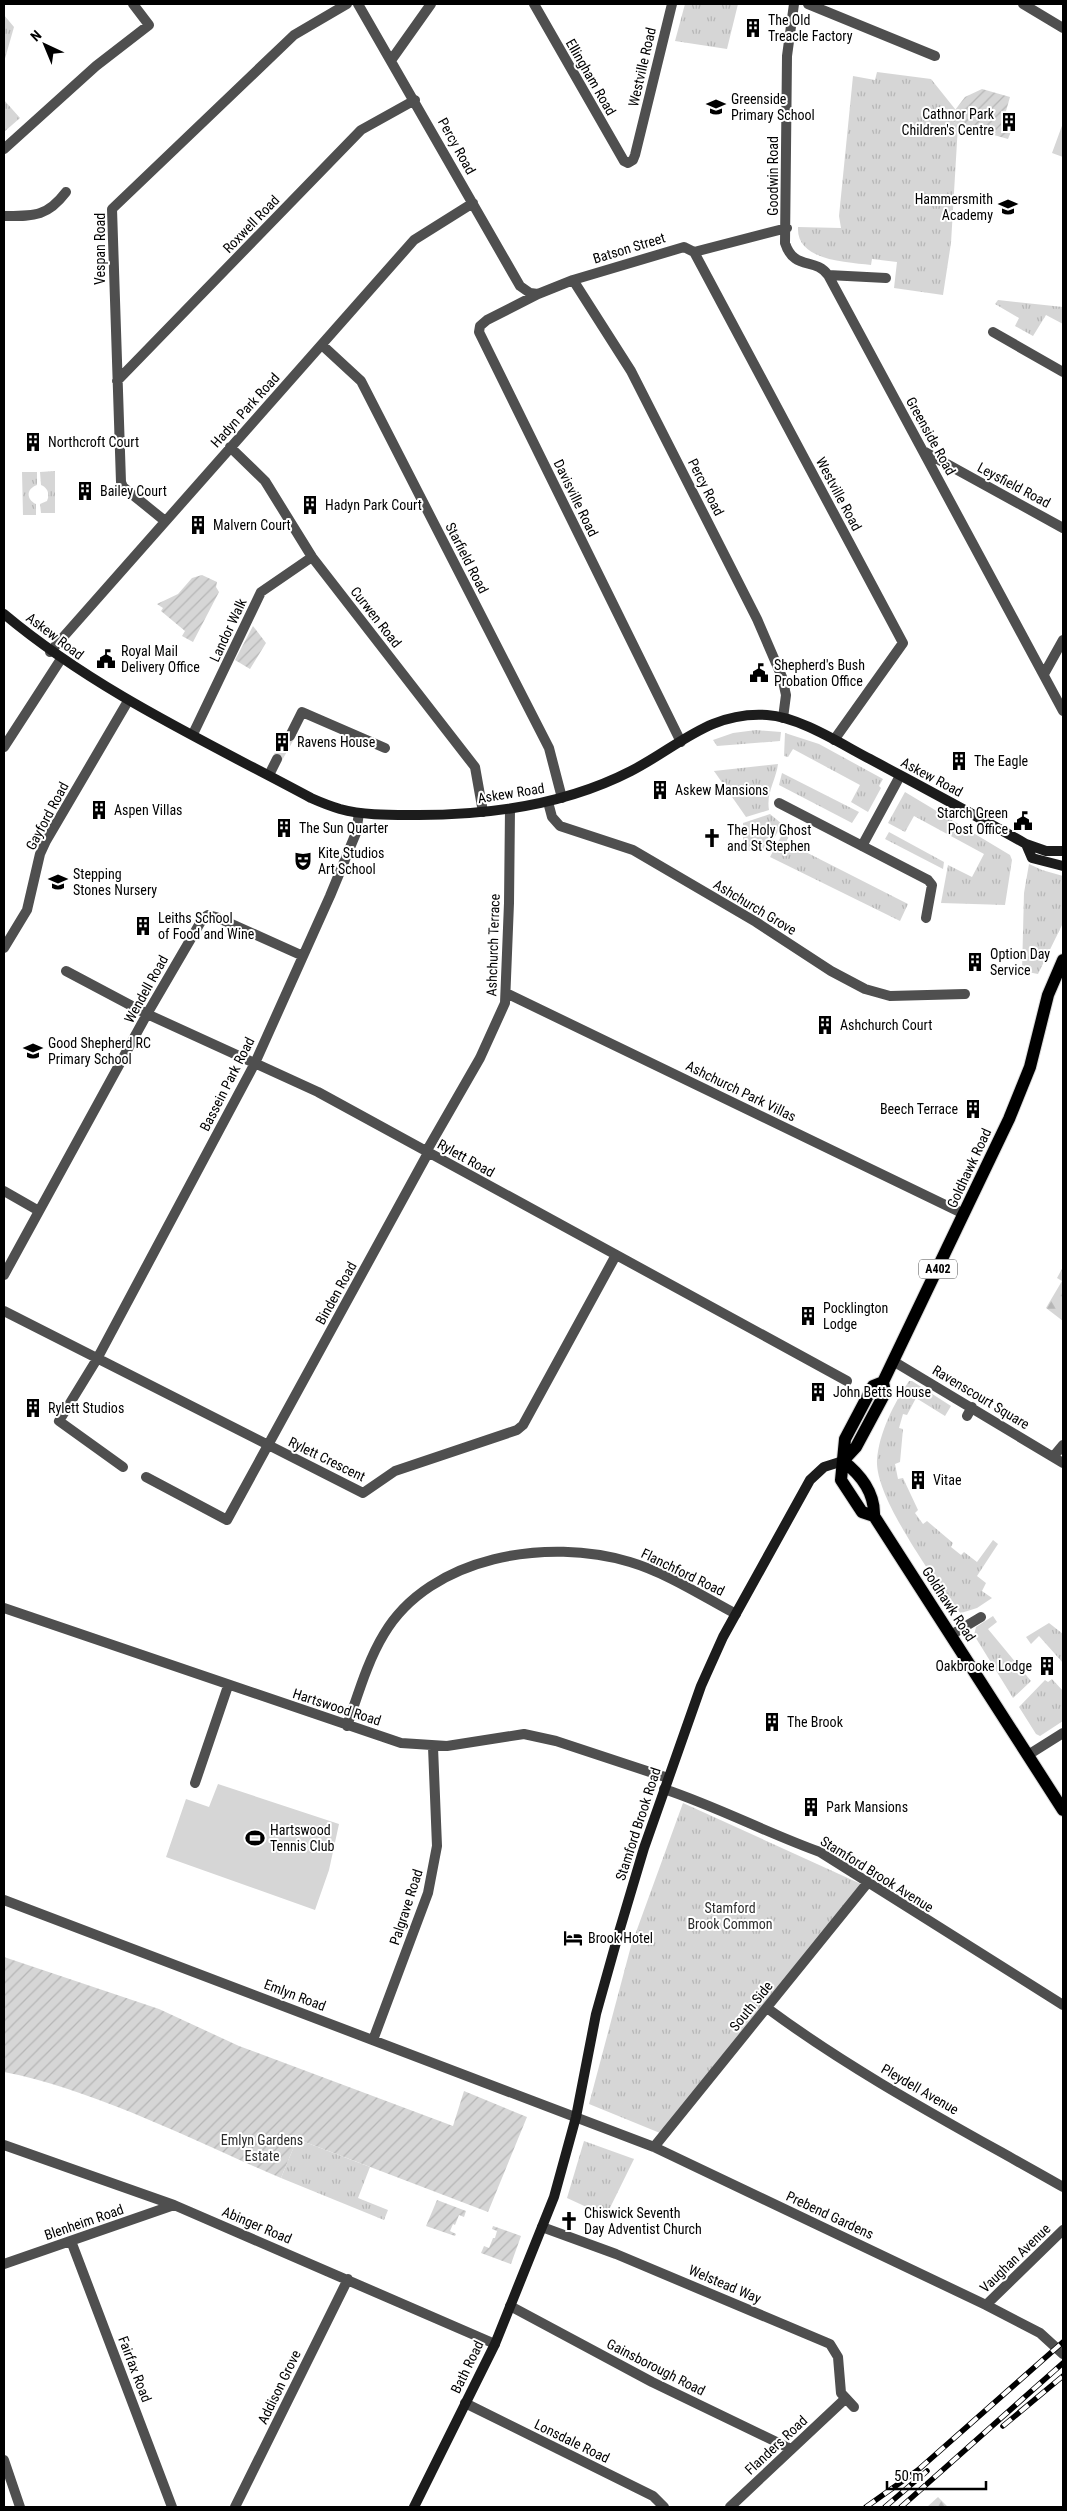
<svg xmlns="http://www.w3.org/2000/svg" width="1067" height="2511" font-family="'Roboto Condensed',sans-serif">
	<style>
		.grass { fill: url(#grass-tufts) }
		.forest { fill: url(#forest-firs) }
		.garden { fill: url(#garden-furrows) }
		.pitch { fill: #d6d6d6 }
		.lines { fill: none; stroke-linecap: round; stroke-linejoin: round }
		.street-tunnel { stroke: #d9d9d9; stroke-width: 10; stroke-dasharray: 10 5; stroke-linecap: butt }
		.primary-casing { stroke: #dbdbdb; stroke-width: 14 }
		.street { stroke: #4f4f4f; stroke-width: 10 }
		.secondary { stroke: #1c1c1c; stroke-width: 10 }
		.primary { stroke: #000; stroke-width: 12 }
		.rail-casing { stroke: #000; stroke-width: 5.5 }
		.rail { stroke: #fff; stroke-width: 4; stroke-dasharray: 11; stroke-linecap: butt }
		.labels { text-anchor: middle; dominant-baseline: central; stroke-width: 4; stroke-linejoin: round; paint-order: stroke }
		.shield { fill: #fff; stroke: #4c4c4c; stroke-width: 1 }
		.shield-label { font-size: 12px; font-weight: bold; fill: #000 }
		.poi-label { font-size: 14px; fill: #000; stroke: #fff; text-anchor: start }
		.street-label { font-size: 14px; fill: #000; stroke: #fff }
		.park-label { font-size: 14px; fill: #2d2d2d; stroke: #fff }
	</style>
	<defs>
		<pattern id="grass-tufts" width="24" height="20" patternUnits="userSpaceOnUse" patternTransform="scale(1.25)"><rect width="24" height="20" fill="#d6d6d6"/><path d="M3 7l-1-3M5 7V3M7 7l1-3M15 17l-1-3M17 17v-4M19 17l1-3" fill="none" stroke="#b6b6b6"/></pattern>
		<pattern id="forest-firs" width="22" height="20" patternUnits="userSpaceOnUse" patternTransform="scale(1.25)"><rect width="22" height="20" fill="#d6d6d6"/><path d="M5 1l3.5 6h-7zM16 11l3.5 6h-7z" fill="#b6b6b6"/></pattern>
		<pattern id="garden-furrows" width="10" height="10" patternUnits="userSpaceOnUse" patternTransform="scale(1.25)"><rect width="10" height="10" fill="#d6d6d6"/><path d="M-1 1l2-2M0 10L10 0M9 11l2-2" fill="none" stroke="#b6b6b6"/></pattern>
	</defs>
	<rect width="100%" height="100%" fill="#fff"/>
	<path class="grass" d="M685,4H738L727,49L675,41Z
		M4,15L14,27L4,62Z
		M877,72L931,79L955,109L949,118L958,125L951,243L943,295L894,288L897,262L872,259L871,265C847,262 796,261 798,227L841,228L839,216L853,76L875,80Z
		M4,100L20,118L4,132Z
		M998,300L1063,307V324L1046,315L1033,336L1015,326L1019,318L995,304Z
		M55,471V513H41L40,504L47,501C50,494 48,488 41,485L40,472Z
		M22,472H37V485C26,489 26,499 36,504V515H23Z
		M756,730L781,732L780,741L717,746L713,740L733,733Z
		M785,733L819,744L883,779L879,786L881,788L868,812L851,802L860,785L793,749L788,757L784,756Z
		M778,764C776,780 766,793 769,810L746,817L714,771Z
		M782,773L859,812L852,823L779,785Z
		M905,792L1010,855L1012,860L1005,905L941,903L948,865L972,877L984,854L914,816L905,832L888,823Z
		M770,814L782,824L768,849L753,847L751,851L743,849V823Z
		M787,825L793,828L786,842L908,904L900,921L770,857Z
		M889,832L944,862L943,869L885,839Z
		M1029,864L1042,870L1063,876V923L1038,974L1022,971L1024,893Z
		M909,1381H912L951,1406L945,1416L916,1398L907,1415L903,1414L899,1428L903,1429L900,1462L895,1464L898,1479L903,1478L918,1510L915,1513L923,1524L927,1521L953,1543L951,1547L961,1555L964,1552L977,1562L993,1540L998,1544L977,1576L986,1583L982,1591L992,1598L977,1608L961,1613L954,1609C933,1575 875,1498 877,1460C879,1433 894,1403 909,1381Z
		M993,1616L997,1622L988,1629L1031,1681L1013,1698L974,1635L976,1627Z
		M1049,1623L1063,1634V1663L1039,1636L1031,1644L1026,1637Z
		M1052,1679L1063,1691V1721L1040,1736L1036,1734L1019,1707L1045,1680L1048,1682Z
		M683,1803L861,1884L660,2133L589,2104L631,1946Z
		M297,2139L370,2167L358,2198L388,2210L384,2220L281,2178Z
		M584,2141L634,2159L606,2216L567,2198Z"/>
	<path class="forest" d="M1063,1267V1321L1046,1308L1062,1281L1057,1278Z
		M938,2497L947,2506L945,2507H927Z"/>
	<path class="garden" d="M982,89L1010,97L1002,125L1012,129L1008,139L958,125L949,118L965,97Z
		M202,575L217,582L216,587L219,592L193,642L182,636L185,631L161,611L163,608L157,604L178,594L192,578Z
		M253,626L266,643L250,669L235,660Z
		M4,1957L159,2009L239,2046L453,2126L464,2091L527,2117L488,2212L297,2139L281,2178C194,2141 96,2090 4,2072Z
		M437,2200L466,2211L464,2217L459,2215L455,2225L453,2224L450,2231L456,2234L455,2236L426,2226Z
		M493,2226L521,2236L511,2264L481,2253L484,2246L489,2248L493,2238H495L497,2231L492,2229Z"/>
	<path class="pitch" d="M1063,123V157L1052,153Z
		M218,1784L339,1824L329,1870L315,1910L166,1857L186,1799L209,1807Z"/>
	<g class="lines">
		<path class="street-tunnel" d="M277,759L290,736"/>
		<g class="primary-casing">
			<path id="primary" d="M843,1461L856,1447L885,1393L883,1382L1009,1119L1030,1067L1048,995L1063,960
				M843,1461C860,1474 875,1493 874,1516L1063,1810
				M874,1516L862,1512L841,1480L845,1439L873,1386L883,1382"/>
		</g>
		<path class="street" d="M358,4L520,286L530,293L538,294
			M534,4L624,161L628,163L633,160L635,155L672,4
			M794,4L787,56L785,243C794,271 815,257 828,275L1063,711
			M808,4L935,56
			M1023,4L1063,28
			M392,59L431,4
			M4,149L96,66L149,25L133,4
			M4,216C34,216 47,217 66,192
			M694,252L787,228
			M828,275L886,278
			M573,280L631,371L757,619L782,677L786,695L783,718
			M993,332L1063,372
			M322,345L361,381L549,748L562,798
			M117,381L361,130L415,100
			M230,447L265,481L312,557L475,767L483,812
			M925,452L1063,528
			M165,521L123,487L121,482L112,209L294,35L347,4
			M50,652L414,240L473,203
			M1044,674L1063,640
			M193,734L261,592L312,557
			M290,736L302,712L385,748
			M681,742L479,332L480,326L487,320L538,294L573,280L684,247L694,252L903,643L834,740
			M4,747L61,659
			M269,775L277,759
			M548,802L552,817L560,826L633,850L756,922L831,971L865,989L890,996L965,994
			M779,803L928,880L932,885L926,918
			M862,846L900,776
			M4,948L27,910L40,854L46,841L128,701
			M66,971L147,1014L318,1092L847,1381
			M506,993L964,1214
			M426,1152L480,1058L505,1003L509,903L510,809
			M4,1191L39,1211
			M4,1275L147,1014L203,918L208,915L216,917L303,956
			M4,1311L363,1493L395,1471L517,1430L523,1425L616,1255
			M893,1361L1063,1463
			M967,1416L972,1407
			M1053,1457L1063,1445
			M123,1467L59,1421L97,1359L255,1063L330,896L356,833L359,813
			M146,1477L227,1520L428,1153
			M4,1608L401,1743L447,1746L524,1734L556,1741L668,1778
			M951,1635L981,1617
			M347,1726C358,1695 367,1662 384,1634C430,1556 548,1537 630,1562C667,1573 702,1596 736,1614
			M1028,1755L1063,1733
			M195,1783L228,1686
			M664,1789C718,1807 767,1833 820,1852L1063,2005
			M4,1900L654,2147L986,2305L1040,2333L1063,2354
			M767,2008C860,2077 963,2130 1063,2187
			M373,2040L428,1893L437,1846L433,1747
			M4,2145L174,2205L495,2344
			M654,2147L869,1881
			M542,2227L616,2254L830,2344L838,2357L841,2393L854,2407
			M71,2241L172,2507
			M4,2264L174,2205
			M986,2305L1063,2230
			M510,2306L652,2382L791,2449
			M465,2403L653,2496L664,2507
			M4,2460L20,2507
			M235,2507L348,2279
			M730,2507L845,2399"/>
		<path class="secondary" d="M4,614C96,691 205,741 311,798C320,802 330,806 340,809C362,815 386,815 409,815C485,816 563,806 631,771C678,747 710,711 767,715C800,717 841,744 870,759C922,787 975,815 1026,844L1046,851H1063
			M1026,844L1032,858L1063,866
			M414,2507L495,2344L554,2197L576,2117L596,2014L619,1932L644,1848L701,1686L723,1637L810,1480L824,1467L843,1461"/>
		<use href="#primary" class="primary"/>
		<g class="rail-casing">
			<path id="rail" d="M1003,2426L1063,2376
				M866,2507L918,2470L1063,2342
				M885,2507L927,2471
				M901,2507L1063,2363"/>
		</g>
		<use href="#rail" class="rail"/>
	</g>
	<defs>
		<g id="building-bare" transform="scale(1.5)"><path d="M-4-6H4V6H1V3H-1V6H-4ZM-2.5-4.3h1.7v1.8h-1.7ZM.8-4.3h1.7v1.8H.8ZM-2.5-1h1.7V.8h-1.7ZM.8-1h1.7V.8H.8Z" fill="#000" stroke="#fff" stroke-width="2.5" paint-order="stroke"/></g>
		<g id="school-bare" transform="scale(1.5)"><path d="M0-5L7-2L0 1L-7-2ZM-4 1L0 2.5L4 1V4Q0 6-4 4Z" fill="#000" stroke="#fff" stroke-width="2.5" paint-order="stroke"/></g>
		<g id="civic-bare" transform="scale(1.5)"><path d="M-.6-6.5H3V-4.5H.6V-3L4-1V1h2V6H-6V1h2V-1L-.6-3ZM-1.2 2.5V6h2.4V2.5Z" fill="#000" stroke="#fff" stroke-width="2.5" paint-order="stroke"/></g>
		<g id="church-bare" transform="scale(1.5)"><path d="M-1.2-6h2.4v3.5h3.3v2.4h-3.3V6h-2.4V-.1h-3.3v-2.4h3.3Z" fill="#000" stroke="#fff" stroke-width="2.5" paint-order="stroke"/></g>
		<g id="theatre-bare" transform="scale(1.5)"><path d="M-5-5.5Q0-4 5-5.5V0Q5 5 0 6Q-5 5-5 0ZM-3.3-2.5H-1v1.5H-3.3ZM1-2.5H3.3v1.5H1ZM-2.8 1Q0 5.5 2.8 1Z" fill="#000" stroke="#fff" stroke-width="2.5" paint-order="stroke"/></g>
		<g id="stadium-bare" transform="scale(1.5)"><path d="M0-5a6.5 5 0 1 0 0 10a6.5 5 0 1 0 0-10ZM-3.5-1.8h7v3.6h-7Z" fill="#000" stroke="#fff" stroke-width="2.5" paint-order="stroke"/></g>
		<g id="hotel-bare" transform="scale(1.5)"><path d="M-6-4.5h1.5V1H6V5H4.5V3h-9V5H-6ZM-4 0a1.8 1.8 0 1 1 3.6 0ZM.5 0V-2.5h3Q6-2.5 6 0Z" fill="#000" stroke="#fff" stroke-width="2.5" paint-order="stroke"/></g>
	</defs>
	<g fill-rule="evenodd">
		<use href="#building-bare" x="753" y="28"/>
		<use href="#school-bare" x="716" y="107"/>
		<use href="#building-bare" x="1009" y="122"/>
		<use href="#school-bare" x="1008" y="207"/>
		<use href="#building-bare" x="33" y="442"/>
		<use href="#building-bare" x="85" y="491"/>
		<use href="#building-bare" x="310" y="505"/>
		<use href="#building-bare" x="198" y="525"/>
		<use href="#civic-bare" x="106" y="659"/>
		<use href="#civic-bare" x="759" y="673"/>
		<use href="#building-bare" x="282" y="742"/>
		<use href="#building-bare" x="959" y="761"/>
		<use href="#building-bare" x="660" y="790"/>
		<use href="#building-bare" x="99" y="810"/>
		<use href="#civic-bare" x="1023" y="821"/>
		<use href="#building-bare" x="284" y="828"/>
		<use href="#church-bare" x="712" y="838"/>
		<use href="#theatre-bare" x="303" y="861"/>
		<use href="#school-bare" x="58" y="882"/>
		<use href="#building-bare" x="143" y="926"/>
		<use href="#building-bare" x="975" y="962"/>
		<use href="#building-bare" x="825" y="1025"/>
		<use href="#school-bare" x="33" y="1051"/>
		<use href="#building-bare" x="973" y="1109"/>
		<use href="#building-bare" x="808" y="1316"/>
		<use href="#building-bare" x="818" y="1392"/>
		<use href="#building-bare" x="33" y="1408"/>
		<use href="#building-bare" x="918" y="1480"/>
		<use href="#building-bare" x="1047" y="1666"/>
		<use href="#building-bare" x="772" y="1722"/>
		<use href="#building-bare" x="811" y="1807"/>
		<use href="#stadium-bare" x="255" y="1838"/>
		<use href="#hotel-bare" x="573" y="1938"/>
		<use href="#church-bare" x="569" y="2221"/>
	</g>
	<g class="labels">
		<rect class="shield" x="919" y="1259.5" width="38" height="19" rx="4"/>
		<g class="shield-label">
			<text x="938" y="1269">A402</text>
		</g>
		<g class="poi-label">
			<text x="768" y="20">The Old<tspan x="768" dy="16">Treacle Factory</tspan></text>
			<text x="731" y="99">Greenside<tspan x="731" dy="16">Primary School</tspan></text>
			<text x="994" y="114" text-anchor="end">Cathnor Park<tspan x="994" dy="16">Children's Centre</tspan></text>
			<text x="993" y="199" text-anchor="end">Hammersmith<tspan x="993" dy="16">Academy</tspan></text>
			<text x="48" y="442">Northcroft Court</text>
			<text x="100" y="491">Bailey Court</text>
			<text x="325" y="505">Hadyn Park Court</text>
			<text x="213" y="525">Malvern Court</text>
			<text x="121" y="651">Royal Mail<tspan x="121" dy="16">Delivery Office</tspan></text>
			<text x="774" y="665">Shepherd's Bush<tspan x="774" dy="16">Probation Office</tspan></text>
			<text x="297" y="742">Ravens House</text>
			<text x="974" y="761">The Eagle</text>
			<text x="675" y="790">Askew Mansions</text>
			<text x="114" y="810">Aspen Villas</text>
			<text x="1008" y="813" text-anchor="end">Starch Green<tspan x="1008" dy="16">Post Office</tspan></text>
			<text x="299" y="828">The Sun Quarter</text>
			<text x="727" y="830">The Holy Ghost<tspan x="727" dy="16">and St Stephen</tspan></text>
			<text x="318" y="853">Kite Studios<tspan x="318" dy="16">Art School</tspan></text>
			<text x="73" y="874">Stepping<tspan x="73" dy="16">Stones Nursery</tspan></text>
			<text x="158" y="918">Leiths School<tspan x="158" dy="16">of Food and Wine</tspan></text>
			<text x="990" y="954">Option Day<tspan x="990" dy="16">Service</tspan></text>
			<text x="840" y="1025">Ashchurch Court</text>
			<text x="48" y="1043">Good Shepherd RC<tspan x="48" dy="16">Primary School</tspan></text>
			<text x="958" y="1109" text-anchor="end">Beech Terrace</text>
			<text x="823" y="1308">Pocklington<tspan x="823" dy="16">Lodge</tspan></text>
			<text x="833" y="1392">John Betts House</text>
			<text x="48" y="1408">Rylett Studios</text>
			<text x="933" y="1480">Vitae</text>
			<text x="1032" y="1666" text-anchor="end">Oakbrooke Lodge</text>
			<text x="787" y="1722">The Brook</text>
			<text x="826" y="1807">Park Mansions</text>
			<text x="270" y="1830">Hartswood<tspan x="270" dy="16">Tennis Club</tspan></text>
			<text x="588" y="1938">Brook Hotel</text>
			<text x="584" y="2213">Chiswick Seventh<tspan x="584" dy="16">Day Adventist Church</tspan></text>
		</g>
		<g class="street-label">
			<text transform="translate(642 67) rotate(-77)">Westville Road</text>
			<text transform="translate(591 77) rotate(60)">Ellingham Road</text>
			<text transform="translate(457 146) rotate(61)">Percy Road</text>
			<text transform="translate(773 176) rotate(-90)">Goodwin Road</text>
			<text transform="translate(251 224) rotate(-46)">Roxwell Road</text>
			<text transform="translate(629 248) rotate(-17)">Batson Street</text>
			<text transform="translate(100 249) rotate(-90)">Vespan Road</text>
			<text transform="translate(245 410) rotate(-48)">Hadyn Park Road</text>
			<text transform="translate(931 436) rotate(61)">Greenside Road</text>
			<text transform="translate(1014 485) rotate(28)">Leysfield Road</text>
			<text transform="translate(706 487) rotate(63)">Percy Road</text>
			<text transform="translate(839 494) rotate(62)">Westville Road</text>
			<text transform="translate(576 498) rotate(64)">Davisville Road</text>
			<text transform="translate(467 558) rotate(63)">Starfield Road</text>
			<text transform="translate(376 617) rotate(52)">Curwen Road</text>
			<text transform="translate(228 630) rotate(-65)">Landor Walk</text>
			<text transform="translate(55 636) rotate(37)">Askew Road</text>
			<text transform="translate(932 777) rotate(28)">Askew Road</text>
			<text transform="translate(511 793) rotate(-9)">Askew Road</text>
			<text transform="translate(47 816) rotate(-62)">Gayford Road</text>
			<text transform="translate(755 907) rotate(31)">Ashchurch Grove</text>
			<text transform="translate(493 945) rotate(-88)">Ashchurch Terrace</text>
			<text transform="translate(146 989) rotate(-61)">Wendell Road</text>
			<text transform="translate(227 1084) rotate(-63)">Bassein Park Road</text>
			<text transform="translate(741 1091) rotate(26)">Ashchurch Park Villas</text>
			<text transform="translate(466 1158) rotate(29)">Rylett Road</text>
			<text transform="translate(969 1168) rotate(-65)">Goldhawk Road</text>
			<text transform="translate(336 1293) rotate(-61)">Binden Road</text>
			<text transform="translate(981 1397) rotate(31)">Ravenscourt Square</text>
			<text transform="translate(327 1459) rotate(26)">Rylett Crescent</text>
			<text transform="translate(683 1572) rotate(26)">Flanchford Road</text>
			<text transform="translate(949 1604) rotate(57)">Goldhawk Road</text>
			<text transform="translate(337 1707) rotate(18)">Hartswood Road</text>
			<text transform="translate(638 1824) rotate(-72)">Stamford Brook Road</text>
			<text transform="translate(877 1874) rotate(32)">Stamford Brook Avenue</text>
			<text transform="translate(406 1907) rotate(-72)">Palgrave Road</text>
			<text transform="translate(295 1995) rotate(21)">Emlyn Road</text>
			<text transform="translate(751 2006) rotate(-51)">South Side</text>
			<text transform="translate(920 2089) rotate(30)">Pleydell Avenue</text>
			<text transform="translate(830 2215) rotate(25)">Prebend Gardens</text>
			<text transform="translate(84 2222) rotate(-19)">Blenheim Road</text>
			<text transform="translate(257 2225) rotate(23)">Abinger Road</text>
			<text transform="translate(1015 2258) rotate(-44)">Vaughan Avenue</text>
			<text transform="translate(725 2284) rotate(23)">Welstead Way</text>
			<text transform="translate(467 2367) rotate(-64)">Bath Road</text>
			<text transform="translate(656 2367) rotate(27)">Gainsborough Road</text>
			<text transform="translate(135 2369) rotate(69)">Fairfax Road</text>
			<text transform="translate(279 2387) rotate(-64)">Addison Grove</text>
			<text transform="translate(572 2441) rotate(26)">Lonsdale Road</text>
			<text transform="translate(776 2445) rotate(-43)">Flanders Road</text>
		</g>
		<g class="park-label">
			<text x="730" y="1908">Stamford<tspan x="730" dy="16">Brook Common</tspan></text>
			<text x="262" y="2140">Emlyn Gardens<tspan x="262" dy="16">Estate</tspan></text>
		</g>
	</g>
	<rect width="1067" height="2511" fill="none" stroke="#000000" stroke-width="10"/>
	<g transform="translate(45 45) rotate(316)" stroke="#ffffff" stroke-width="4" paint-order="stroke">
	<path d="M0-4L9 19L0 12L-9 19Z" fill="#000000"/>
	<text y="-8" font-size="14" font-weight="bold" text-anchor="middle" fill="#000000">N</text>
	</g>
	<path d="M887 2481v8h99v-8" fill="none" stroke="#000000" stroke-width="2.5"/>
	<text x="894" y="2481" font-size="15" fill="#000000" stroke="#ffffff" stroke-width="4" paint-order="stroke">50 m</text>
</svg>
